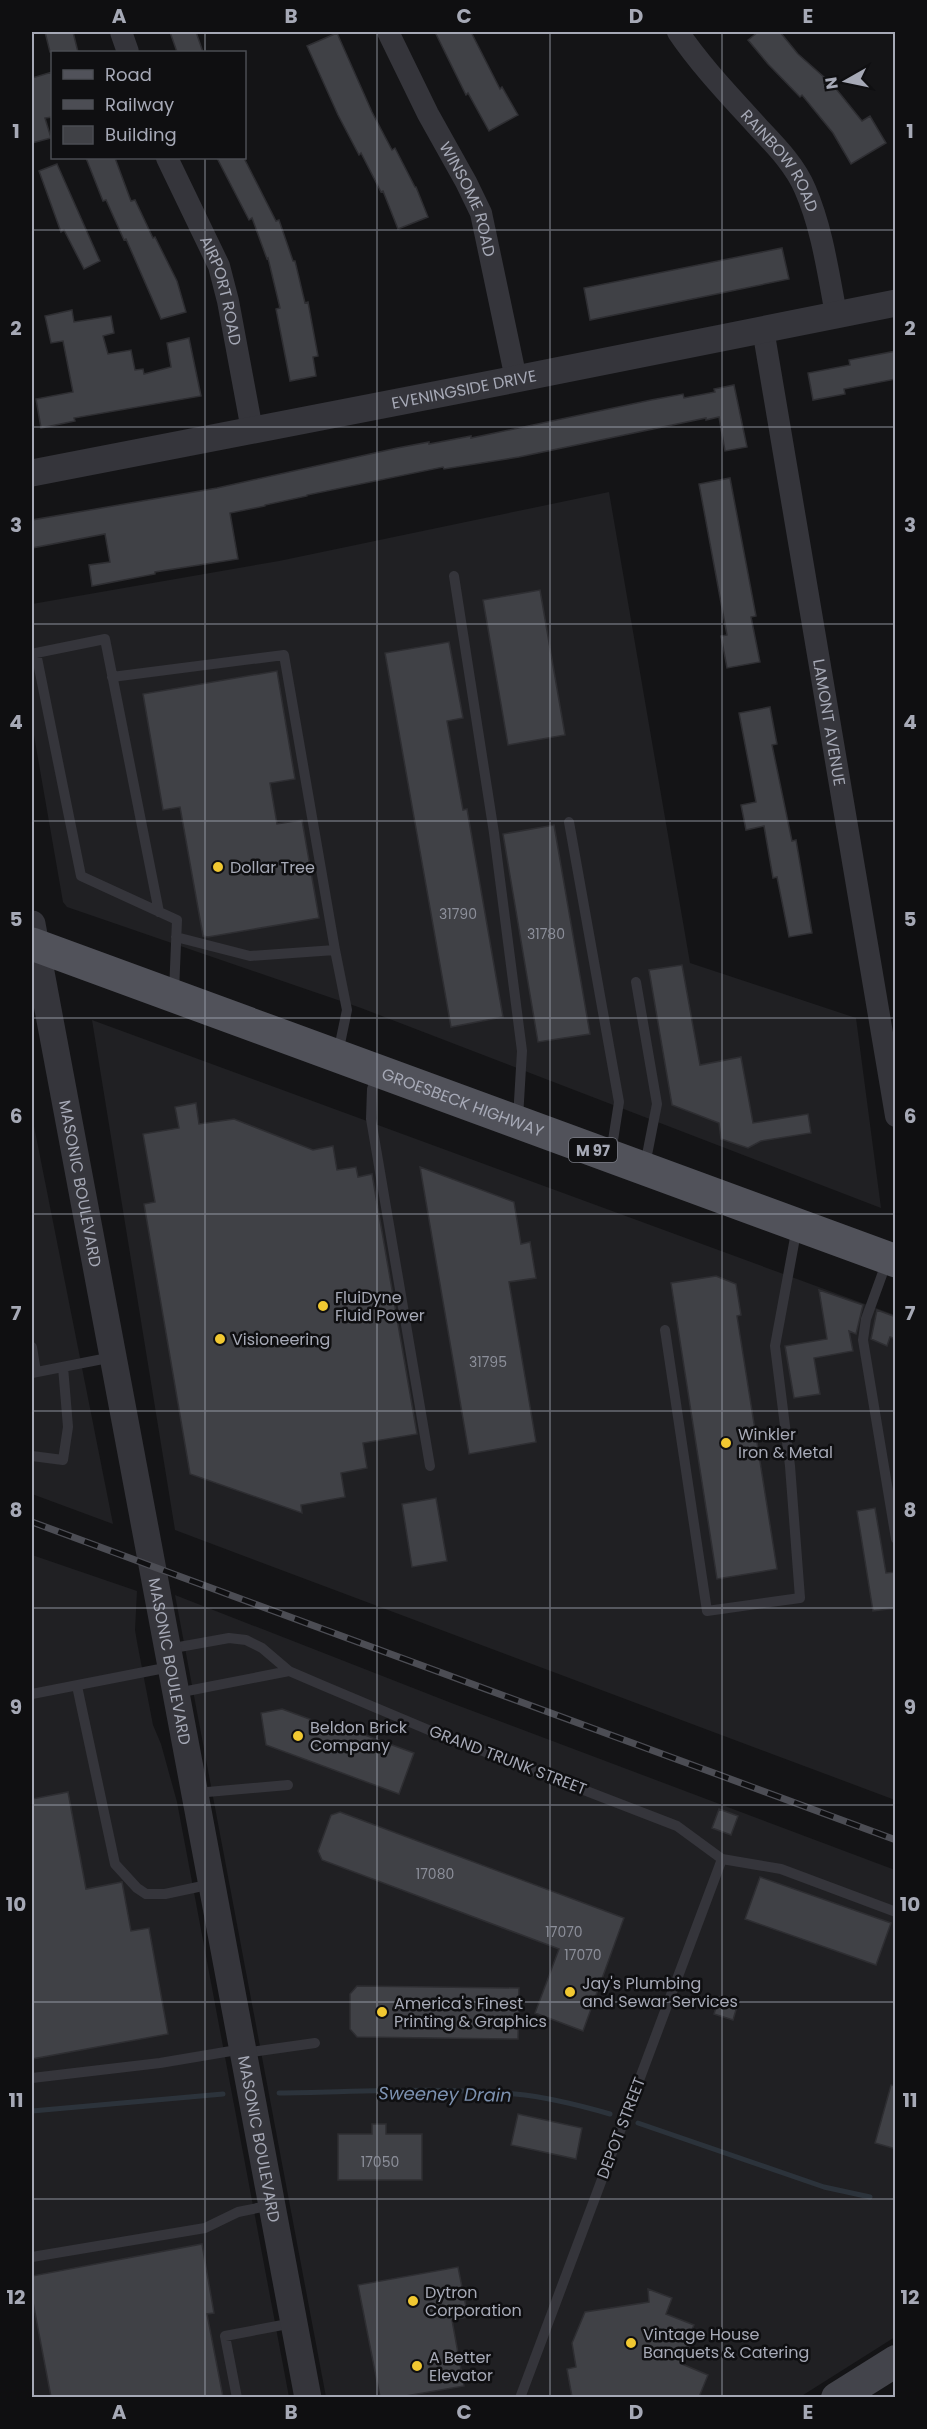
<svg xmlns="http://www.w3.org/2000/svg" width="927" height="2429" font-family="Poppins,sans-serif">
	<style>
		.built { fill: #202023 }
		.lines { fill: none; stroke-linecap: round; stroke-linejoin: round }
		.stream { stroke: #2c333b; stroke-width: 5 }
		.building { fill: #404146; stroke: #2e2e32; stroke-width: 1.5 }
		.service { stroke: #35353b; stroke-width: 10 }
		.minor { stroke: #35353b; stroke-width: 22 }
		.tertiary { stroke: #35353b; stroke-width: 27 }
		.secondary { stroke: #43444b; stroke-width: 32 }
		.primary { stroke: #51525a; stroke-width: 33 }
		.rail-casing { stroke: #4c4d54; stroke-width: 7 }
		.rail { stroke: #0f0f11; stroke-width: 4.5; stroke-dasharray: 14; stroke-linecap: butt }
		.grid { fill: none; stroke: #a6a9b6; stroke-width: 1.5; stroke-opacity: 0.55 }
		.poi-dot { fill: #f1c831; stroke: #0f0f11; stroke-width: 2 }
		.labels { text-anchor: middle; dominant-baseline: central; stroke-width: 5; stroke-linejoin: round; paint-order: stroke }
		.number-label { font-size: 14px; fill: #8c8f9a }
		.shield { fill: #0f0f11; stroke: #797b84; stroke-width: 1.5 }
		.shield-label { font-size: 15px; font-weight: bold; fill: #a6a9b6 }
		.street-label { font-size: 16px; fill: #a6a9b6; stroke: #0f0f11 }
		.poi-label { font-size: 16px; fill: #a6a9b6; stroke: #0f0f11; text-anchor: start }
		.water-label { font-size: 18px; font-style: italic; fill: #7d92b1; stroke: #0f0f11 }
		.neatline { fill: none; stroke: #a6a9b6; stroke-width: 2 }
		.grid-label { font-size: 20px; text-anchor: middle; font-weight: bold; fill: #a6a9b6 }
	</style>
	<rect width="100%" height="100%" fill="#141416"/>
	<path class="built" d="M609,492L690,963L856,1018L881,1208L361,1008L67,907L63,902L32,724V604L279,561Z
		M92,1020L895,1315V1800L175,1530Z
		M32,1116L113,1524L32,1494Z
		M32,1555L137,1591L135,1630L137,1642L153,1725L161,1744L177,1802L289,2397L32,2398Z
		M175,1595L454,1704L895,1870V2337L800,2397H326Z"/>
	<g class="lines">
		<path class="stream" d="M279,2093C357,2092 437,2087 515,2094C547,2097 579,2105 610,2114
			M32,2111L223,2094
			M638,2123L824,2187L870,2197"/>
	</g>
	<path class="building" d="M45,32H73L78,52H50Z
		M170,32H196L203,52H177Z
		M435,32H471L500,89L502,87L518,115L489,131L468,93L466,95Z
		M758,32H780L798,54L833,85L862,121L870,116L886,143L851,164L833,133L802,95L800,97L768,64L748,40Z
		M337,33L372,112L392,150L395,148L415,187H416L428,217L398,229L383,191L381,192L361,153L359,155L338,115L307,46Z
		M52,72V117L45,118L51,138L32,143V78Z
		M86,158H115L131,201L135,200L153,238L155,237L177,281L186,312L161,319L126,239L124,240L106,200L103,201Z
		M217,158H244L276,221L279,220L293,261H295L305,303L308,302L318,356L313,357L316,376L290,381L276,309L280,308L268,258L267,259L252,218L249,220Z
		M57,164L100,261L84,269L64,230L61,232L39,171Z
		M782,248L789,279L590,320L584,288Z
		M72,310L74,322L111,316L114,333L103,336L108,354L131,350L135,370L143,369L144,374L171,367L167,343L189,338L201,396L74,418L75,421L41,428L36,399L73,392L63,341L51,343L45,316Z
		M896,351V379L844,389L845,394L813,400L808,373L850,365L849,360Z
		M734,385L747,447L725,451L719,417L706,420V418L519,457L444,469L443,467L307,495V496L265,505V506L230,513L238,559L155,572V574L92,586L89,565L110,562L105,534L32,548V520L217,488L397,448L429,442V444L471,436V438L651,400L683,394L684,398L715,392L714,389Z
		M730,478L756,616L751,617L760,662L727,668L721,636L727,635L699,484Z
		M540,590L565,735L508,745L483,600Z
		M449,642L463,718L447,721L463,810L467,809L503,1017L451,1027L385,653Z
		M277,671L295,779L270,783L277,824L302,820L319,918L208,937L203,936L180,807L163,810L143,694Z
		M770,707L777,744L772,745L792,841L796,840L812,933L789,937L777,877L773,878L764,826L746,830L741,805L756,802L739,713Z
		M554,825L590,1034L538,1042L503,834Z
		M682,965L700,1065L741,1057L753,1123L808,1114L811,1133L761,1141L748,1148L721,1139L719,1123L672,1105L649,970Z
		M196,1103L199,1124L234,1119L313,1150L333,1146L337,1170L356,1167L358,1177L372,1174L417,1434L363,1443L367,1468L341,1473L345,1497L301,1505L302,1513L190,1474L144,1204L155,1202L143,1134L179,1128L175,1107Z
		M420,1167L514,1202L521,1244L530,1242L536,1278L509,1282L536,1442L469,1454Z
		M716,1276L736,1284L741,1315L737,1316L777,1569L717,1579L671,1283Z
		M819,1290L863,1305L856,1334L849,1331L853,1351L814,1358L820,1394L794,1398L785,1346L827,1339Z
		M877,1310L896,1317V1339L890,1337L887,1346L871,1339Z
		M436,1498L447,1561L412,1567L402,1504Z
		M875,1508L886,1573L896,1572V1608L873,1611L857,1511Z
		M282,1709L334,1728L335,1724L414,1753L399,1794L266,1745L261,1713Z
		M68,1792L86,1889L122,1882L131,1931L149,1928L168,2034L32,2059V1799Z
		M719,1809L738,1816L731,1835L712,1828Z
		M340,1812L624,1918L583,2031L535,2013L559,1949L322,1860L318,1851L331,1815Z
		M760,1877L891,1923L876,1965L745,1919Z
		M357,1986L519,1988L518,2039L357,2037L350,2029V1994Z
		M719,1997L738,2003L733,2020L714,2014Z
		M891,2085L896,2086V2149L875,2143Z
		M518,2114L582,2128L576,2159L511,2145Z
		M372,2124H386V2134H422V2180H338V2134H372Z
		M202,2244L214,2313L207,2314L223,2397H51L32,2297V2276Z
		M458,2267L468,2317L452,2320L464,2386L400,2397H380L358,2285Z
		M648,2289L672,2298L666,2314L694,2325L687,2341L691,2343L682,2364L708,2375L699,2397L684,2396L673,2397H572L567,2369L576,2367L572,2343L585,2312L649,2302Z"/>
	<g class="lines">
		<path class="service" d="M454,576L494,833L522,1051L518,1118
			M112,677L284,655L335,950
			M569,822L619,1102L611,1153
			M159,912L105,639L36,653L81,876L177,920L174,992
			M176,937L250,956L335,950L347,1010L338,1053
			M636,982L657,1104L645,1165
			M377,1074L372,1089L371,1119L430,1466
			M887,1261L866,1319L863,1340L896,1539
			M665,1330L707,1611L800,1598L790,1466L775,1346L797,1227
			M32,1347L36,1372
			M32,1373L113,1357
			M32,1456L63,1460L68,1427L63,1367
			M168,1649L229,1638L246,1640L262,1648L289,1671L324,1686L431,1731L677,1826L722,1859L781,1869L896,1912
			M77,1686L115,1864L137,1888L146,1894H165L212,1884
			M177,1693L289,1671
			M32,1694L170,1667
			M196,1793L288,1785
			M244,2053L315,2043
			M32,2078L160,2063L243,2049
			M32,2257L205,2228L238,2212L272,2205
			M237,2398L225,2336L293,2323
			M520,2398L722,1859"/>
		<g class="minor">
			<path d="M121,32L128,52"/>
			<path id="s1" d="M388,32L428,114L466,182L481,213L516,379"/>
			<path id="s2" d="M678,32C701,66 730,96 758,127C775,145 795,165 805,189C822,228 828,272 836,314"/>
			<path id="s3" d="M167,158L219,266L228,301L252,430"/>
			<path id="s4" d="M763,329L896,1116"/>
		</g>
		<g class="tertiary">
			<path id="s5" d="M32,473L516,379L896,303"/>
			<path id="s6" d="M32,924L308,2398"/>
		</g>
		<path class="secondary" d="M837,2398L896,2361"/>
		<path class="primary" id="s7" d="M32,944L896,1261"/>
		<g class="rail-casing">
			<path id="rail" d="M32,1522L896,1840"/>
		</g>
		<use href="#rail" class="rail"/>
	</g>
	<path class="grid" d="M205,32V52M377,32V2398M550,32V2398M722,32V2398M205,158V2398M32,230H896M32,427H896M32,624H896M32,821H896M32,1018H896M32,1214H896M32,1411H896M32,1608H896M32,1805H896M32,2002H896M32,2199H896"/>
	<g class="poi-dot">
		<circle cx="218" cy="867" r="6"/>
		<circle cx="323" cy="1306" r="6"/>
		<circle cx="220" cy="1339" r="6"/>
		<circle cx="726" cy="1443" r="6"/>
		<circle cx="298" cy="1736" r="6"/>
		<circle cx="570" cy="1992" r="6"/>
		<circle cx="382" cy="2012" r="6"/>
		<circle cx="413" cy="2301" r="6"/>
		<circle cx="631" cy="2343" r="6"/>
		<circle cx="417" cy="2366" r="6"/>
	</g>
	<g class="labels">
		<g class="number-label">
			<text x="458" y="914">31790</text>
			<text x="546" y="934">31780</text>
			<text x="488" y="1362">31795</text>
			<text x="435" y="1874">17080</text>
			<text x="564" y="1932">17070</text>
			<text x="583" y="1955">17070</text>
			<text x="380" y="2162">17050</text>
		</g>
		<rect class="shield" x="569" y="1138" width="48" height="24" rx="4.5"/>
		<g class="shield-label">
			<text x="593" y="1150">M 97</text>
		</g>
		<g class="street-label">
			<text stroke="none"><textPath href="#s2" startOffset="165">RAINBOW ROAD</textPath></text>
			<text stroke="none"><textPath href="#s1" startOffset="186">WINSOME ROAD</textPath></text>
			<text stroke="none"><textPath href="#s3" startOffset="144">AIRPORT ROAD</textPath></text>
			<text stroke="none"><textPath href="#s5" startOffset="440">EVENINGSIDE DRIVE</textPath></text>
			<text stroke="none"><textPath href="#s4" startOffset="399">LAMONT AVENUE</textPath></text>
			<text stroke="none"><textPath href="#s7" startOffset="459">GROESBECK HIGHWAY</textPath></text>
			<text stroke="none"><textPath href="#s6" startOffset="264">MASONIC BOULEVARD</textPath></text>
			<text stroke="none"><textPath href="#s6" startOffset="750">MASONIC BOULEVARD</textPath></text>
			<text transform="translate(508 1760) rotate(21)">GRAND TRUNK STREET</text>
			<text transform="translate(621 2128) rotate(-69)">DEPOT STREET</text>
			<text stroke="none"><textPath href="#s6" startOffset="1236">MASONIC BOULEVARD</textPath></text>
		</g>
		<g class="poi-label">
			<text x="230" y="867">Dollar Tree</text>
			<text x="335" y="1297">FluiDyne<tspan x="335" dy="18">Fluid Power</tspan></text>
			<text x="232" y="1339">Visioneering</text>
			<text x="738" y="1434">Winkler<tspan x="738" dy="18">Iron &amp; Metal</tspan></text>
			<text x="310" y="1727">Beldon Brick<tspan x="310" dy="18">Company</tspan></text>
			<text x="582" y="1983">Jay's Plumbing<tspan x="582" dy="18">and Sewar Services</tspan></text>
			<text x="394" y="2003">America's Finest<tspan x="394" dy="18">Printing &amp; Graphics</tspan></text>
			<text x="425" y="2292">Dytron<tspan x="425" dy="18">Corporation</tspan></text>
			<text x="643" y="2334">Vintage House<tspan x="643" dy="18">Banquets &amp; Catering</tspan></text>
			<text x="429" y="2357">A Better<tspan x="429" dy="18">Elevator</tspan></text>
		</g>
		<g class="water-label">
			<text transform="translate(445 2094) rotate(1)">Sweeney Drain</text>
		</g>
	</g>
	<rect width="927" height="2429" fill="none" stroke="#0f0f11" stroke-width="66"/>
	<rect x="51" y="51" width="195" height="108" fill="#0f0f11" stroke="#4b4d53" stroke-width="1.5"/>
	<rect x="63" y="70" width="30" height="9" fill="#51525a" stroke="#4b4d53" stroke-width="1.5"/>
	<text x="105" y="81" font-size="18" fill="#a6a9b6">Road</text>
	<rect x="63" y="100" width="30" height="9" fill="#4c4d54" stroke="#4b4d53" stroke-width="1.5"/>
	<text x="105" y="111" font-size="18" fill="#a6a9b6">Railway</text>
	<rect x="63" y="126" width="30" height="18" fill="#404146" stroke="#4b4d53" stroke-width="1.5"/>
	<text x="105" y="141" font-size="18" fill="#a6a9b6">Building</text>
	<g transform="translate(846 81) rotate(261)" stroke="#0f0f11" stroke-width="4.5" paint-order="stroke">
	<path d="M0-4.5L10 22L0 15L-10 22Z" fill="#a6a9b6"/>
	<text y="-9" font-size="16" font-weight="bold" text-anchor="middle" fill="#a6a9b6">N</text>
	</g>
	<rect x="33" y="33" width="861" height="2363" class="neatline"/>
	<g class="grid-label">
		<text x="119" y="23">A</text>
		<text x="291" y="23">B</text>
		<text x="464" y="23">C</text>
		<text x="636" y="23">D</text>
		<text x="808" y="23">E</text>
		<text x="16" y="138">1</text>
		<text x="910" y="138">1</text>
		<text x="16" y="335">2</text>
		<text x="910" y="335">2</text>
		<text x="16" y="532">3</text>
		<text x="910" y="532">3</text>
		<text x="16" y="729">4</text>
		<text x="910" y="729">4</text>
		<text x="16" y="926">5</text>
		<text x="910" y="926">5</text>
		<text x="16" y="1123">6</text>
		<text x="910" y="1123">6</text>
		<text x="16" y="1320">7</text>
		<text x="910" y="1320">7</text>
		<text x="16" y="1517">8</text>
		<text x="910" y="1517">8</text>
		<text x="16" y="1714">9</text>
		<text x="910" y="1714">9</text>
		<text x="16" y="1911">10</text>
		<text x="910" y="1911">10</text>
		<text x="16" y="2107">11</text>
		<text x="910" y="2107">11</text>
		<text x="16" y="2304">12</text>
		<text x="910" y="2304">12</text>
		<text x="119" y="2419">A</text>
		<text x="291" y="2419">B</text>
		<text x="464" y="2419">C</text>
		<text x="636" y="2419">D</text>
		<text x="808" y="2419">E</text>
	</g>
</svg>
